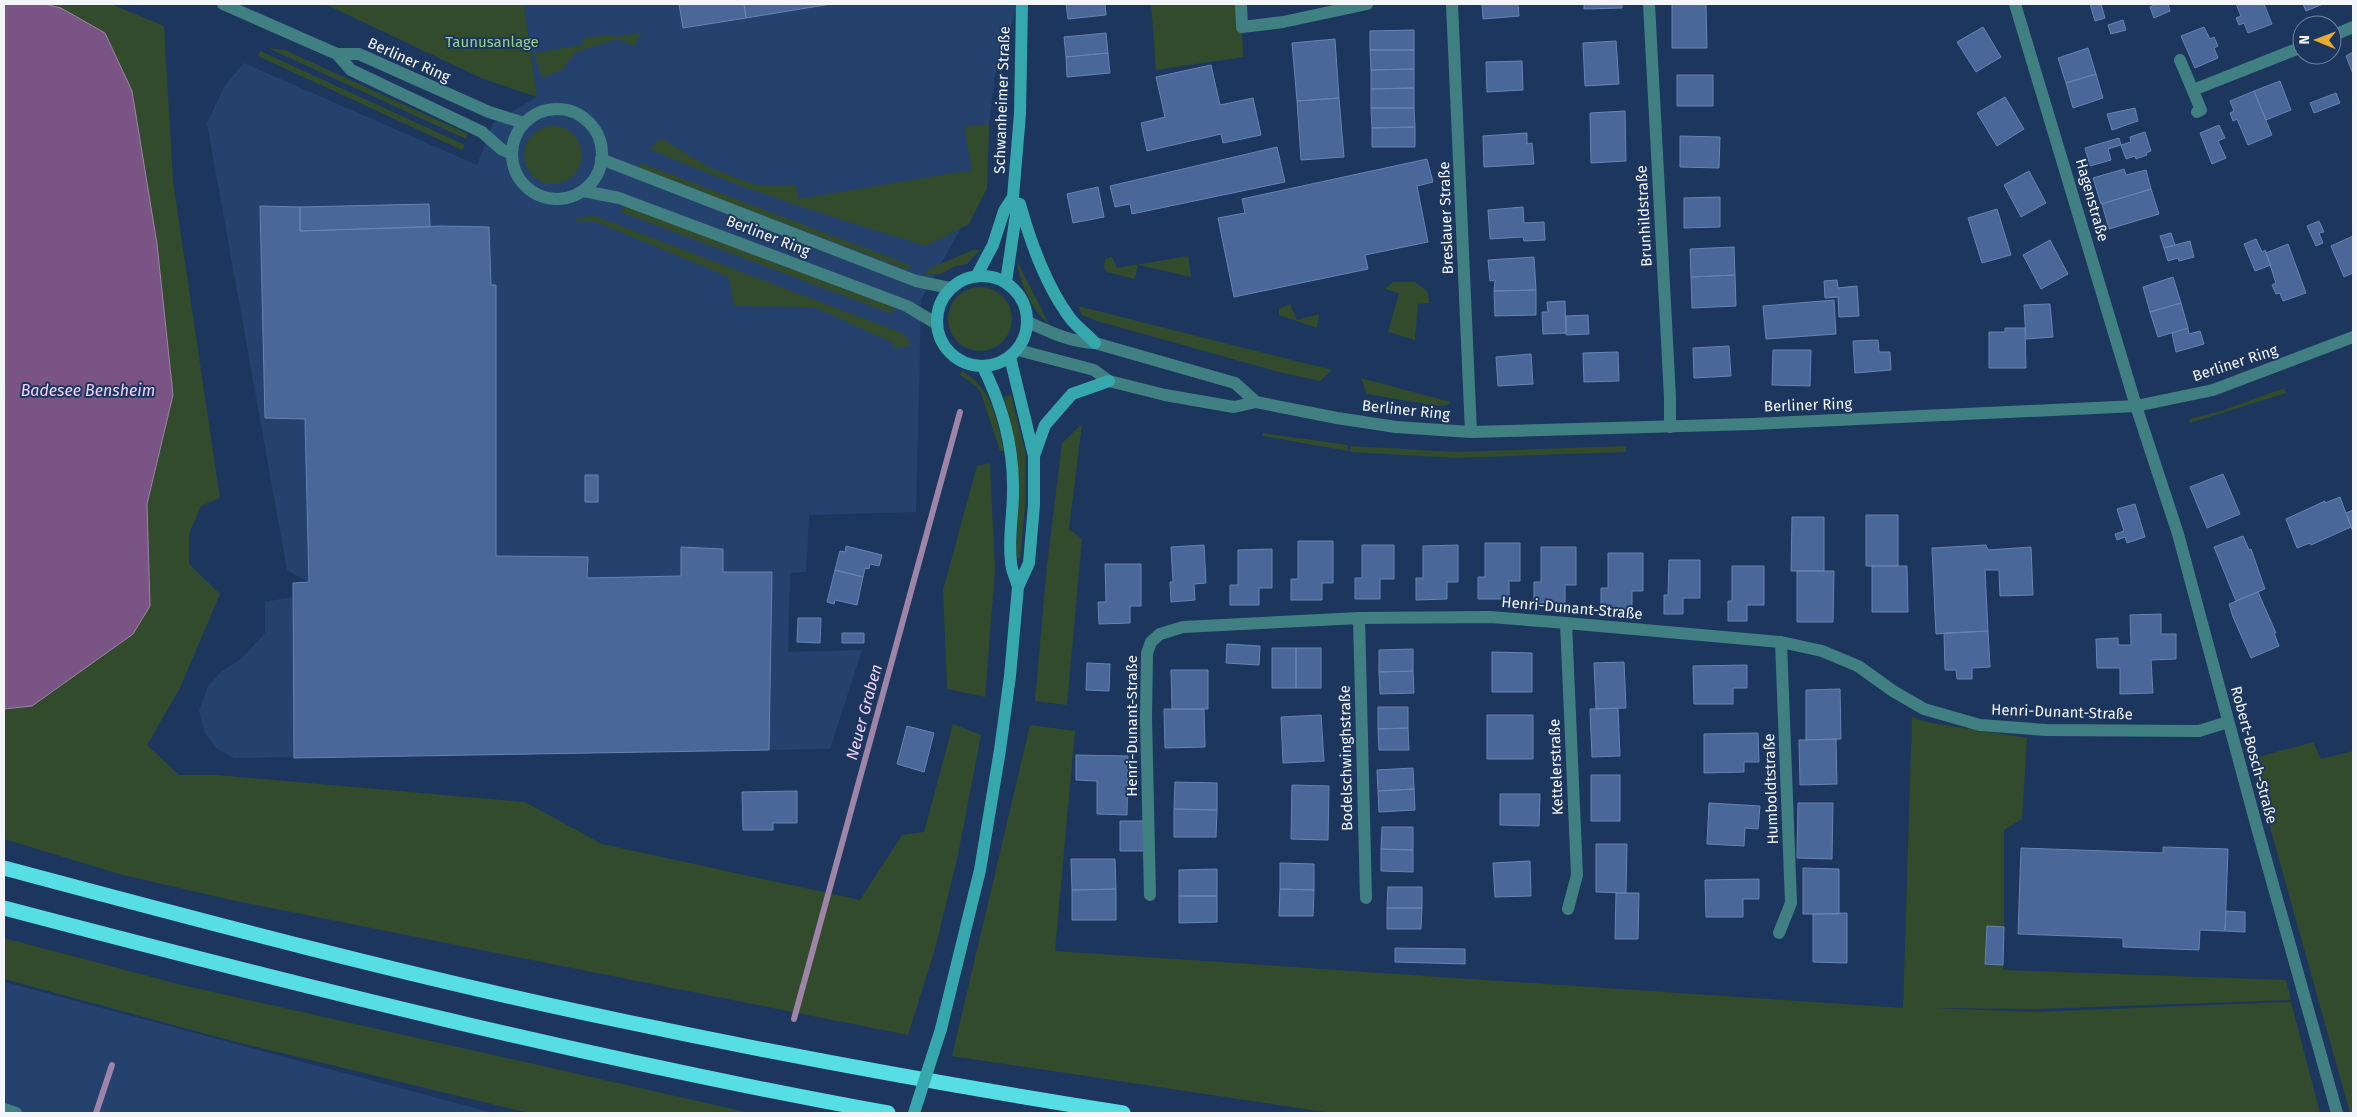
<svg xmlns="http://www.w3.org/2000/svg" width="2357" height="1117" font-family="'Fira Sans',sans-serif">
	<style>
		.built { fill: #25426f }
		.green { fill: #324b2c }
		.water { fill: #7a5484; stroke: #9e84a7 }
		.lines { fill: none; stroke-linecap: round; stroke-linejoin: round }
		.stream { stroke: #9e84a7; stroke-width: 6 }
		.building { fill: #496899; stroke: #6684b1 }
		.minor { stroke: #408082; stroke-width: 12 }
		.tertiary { stroke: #408082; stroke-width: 12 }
		.secondary { stroke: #36a8ad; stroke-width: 12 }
		.motorway { stroke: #56dee4; stroke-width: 15 }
		.secondary-bridge { stroke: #36a8ad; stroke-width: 12 }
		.labels { text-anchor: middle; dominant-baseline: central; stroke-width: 4; stroke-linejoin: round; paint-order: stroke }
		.park-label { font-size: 15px; fill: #97d087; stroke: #1d365e }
		.street-label { font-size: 15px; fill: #f2f5fa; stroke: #1d365e }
		.water-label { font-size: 16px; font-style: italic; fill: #f5d2fe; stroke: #1d365e }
	</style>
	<rect width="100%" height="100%" fill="#1d365e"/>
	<path class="built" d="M524,4H1018L995,74L981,192L921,300L916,512L809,515L806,572L790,573L788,652L862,650L830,749L234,758L216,748L205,733L199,711L208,686L221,672L242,658L265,633V602L292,597L293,583L308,582L287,570L207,123L225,85L244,63L477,165L493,123L537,97Z
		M4,982L165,1025L493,1113H4Z"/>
	<path class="green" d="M45,4H111L164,26L173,182L220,498L201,506L189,534V564L220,594L180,688L147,745L179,775H217L525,802L602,844L860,900L902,835L924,832L953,724L981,735L958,855L935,949L908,1035L236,901L123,875L4,839V709L32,706L150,605L147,504L173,395L61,8Z
		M325,4H524L537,97L481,78Z
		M1151,4H1241L1243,57L1156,70Z
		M641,34L634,46L617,39L576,52L562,70L542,78L534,53L582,45L584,37Z
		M268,48L285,50L468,134L466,139Z
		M260,51L465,145L462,150L258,56Z
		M989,124L987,188L969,224L926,246C832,217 739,189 650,149L661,138L710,168L759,186H795L799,199L972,170L964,127Z
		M524 155a29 29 0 1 1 58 0a29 29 0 1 1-58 0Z
		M641,163L910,265L908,270L639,168Z
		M624,206L895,308L892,314L621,212Z
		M595,216L902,333L913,345L893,349V343L814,307L734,306L729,277L596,222H572L581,217Z
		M973,250H980L967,264L955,266L941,274L925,275L928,269Z
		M1188,256L1191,277L1138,265L1135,279L1107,272L1104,267L1105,259L1112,257L1117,268Z
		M1017,261L1049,324C1032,311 1019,282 1017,261Z
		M1393,282H1415L1428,292L1429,303L1418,304L1415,340L1388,332L1399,293L1385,289Z
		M948 319a32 32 0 1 1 64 0a32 32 0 1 1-64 0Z
		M1290,304L1297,320L1319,314L1317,328L1279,315V309Z
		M1078,306L1332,370L1320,381L1279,372L1097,321L1082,315Z
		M962,371C992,388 997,419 1004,451H1000L981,393L976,386L960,375Z
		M1361,378L1450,402L1447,405L1437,406L1367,394Z
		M2284,388L2286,393L2190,423L2189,419L2221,411Z
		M1011,395L1025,451V508L1020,558H1016L1019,489L1017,451L1004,397Z
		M1082,424L1069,529L1082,539L1067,705L1035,701L1047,565L1062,443Z
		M1263,433L1348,445V451L1263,436Z
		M1351,446L1456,452L1626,446V452L1456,458L1350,452Z
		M990,463L995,570L985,697L947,689L943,590L977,466Z
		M1912,717L1926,722L2027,738L2022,819L2004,830V927H1987L1985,964L2003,965V970L2286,980L2291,1000L2036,1009L1931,1008L2036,1012L2291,1002L2320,1113H1332L952,1056L1030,725L1075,731L1055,951L1903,1008Z
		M2313,742L2321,759L2353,751V1113H2350L2251,759Z
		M4,938L182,985L751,1113H529L236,1042L4,979Z"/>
	<path class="water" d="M4,4H45L61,8L105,33L132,91L157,244L173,395L147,504L150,606L133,634L32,706L4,709Z"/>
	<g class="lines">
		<path class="stream" d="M794,1019L960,412
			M96,1113L112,1065"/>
	</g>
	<path class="building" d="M679,4H744L746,18L683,28Z
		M744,4H831L746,18Z
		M1066,4H1105L1106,15L1068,19Z
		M1482,4H1518L1519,16L1483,19Z
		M1584,4H1622V8L1584,9Z
		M1672,4H1706L1707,48H1672Z
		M2090,4H2101L2105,18L2095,21Z
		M2157,4H2168L2170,11L2154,18L2150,7Z
		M2236,4H2264L2272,24L2248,33L2244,23L2239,25L2236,18L2241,16Z
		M2303,4H2323L2306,11Z
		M2123,20L2126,30L2111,34L2108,25Z
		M1983,27L2001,57L1976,72L1957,42Z
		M2204,27L2210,39L2214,37L2218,46L2214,48L2218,58L2195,68L2181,36Z
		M1414,30V50H1370V31Z
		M1106,33L1108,53L1066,57L1064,37Z
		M1335,39L1339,98L1297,101L1292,43Z
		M1616,41L1619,84L1585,86L1583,43Z
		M2088,48L2096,74L2066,83L2058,58Z
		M1370,50H1414V69L1371,70Z
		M2353,52V74L2346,56Z
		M1108,53L1110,73L1067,77L1066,57Z
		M1522,61L1523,90L1487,92L1486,62Z
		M1211,65L1220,105L1253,98L1261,135L1223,143L1221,134L1147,151L1141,123L1165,117L1156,77Z
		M1414,69V88L1371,89V70Z
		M2096,74L2103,98L2073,108L2066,83Z
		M1677,75H1713V106H1677Z
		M2280,81L2291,110L2266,120L2254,91Z
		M1414,88V108H1371V89Z
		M2254,91L2272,135L2248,145L2237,119L2233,121L2230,113L2234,111L2230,101Z
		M2336,93L2340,103L2314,113L2310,103Z
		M2005,97L2024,129L1997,146L1977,113Z
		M1339,98L1344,157L1301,160L1297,101Z
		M1371,108H1414L1415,127L1372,128Z
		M2135,108L2138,121L2112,130L2107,114Z
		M1625,111L1626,161L1591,163L1590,113Z
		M2219,125L2225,138L2218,141L2226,158L2212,164L2200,133Z
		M1415,127V147H1372V128Z
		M2145,132L2151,151L2146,153L2147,155L2136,159L2135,156L2126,159L2121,145L2131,142L2130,137Z
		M1527,133V144L1532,143L1534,164L1484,167L1483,136Z
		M1680,136L1720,137L1719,168L1680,167Z
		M2119,138L2121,145L2108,149L2111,160L2090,166L2085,148Z
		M1277,147L1285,182L1132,214L1130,204L1115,207L1110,186Z
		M1427,159L1433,182L1417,186L1428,242L1365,255L1368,269L1234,297L1218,218L1245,213L1242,199Z
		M2124,169L2126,175L2146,170L2151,189L2101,204L2093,178Z
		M2029,171L2046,203L2021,217L2004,185Z
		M1098,187L1104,217L1073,223L1067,194Z
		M2151,189L2159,214L2109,229L2102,204Z
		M1720,197V227L1684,228V198Z
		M429,204L430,227L300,231V207Z
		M260,206L300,207V231L441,226L489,227L491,285H496V556L588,557L587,578L681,576V547L723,549V572H772L769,750L294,758L293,583L309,582L305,419L265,418Z
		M1523,207L1524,223L1544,222L1545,240L1524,241L1523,237L1490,239L1488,210Z
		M1997,209L2011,255L1982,263L1968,218Z
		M2319,221L2324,232L2319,233L2323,243L2316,246L2307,226Z
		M2171,233L2175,245L2164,248L2160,236Z
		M2353,236V273L2344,277L2331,246Z
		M2256,239L2262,252L2265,250L2271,265L2255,271L2244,244Z
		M2050,240L2068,274L2041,289L2023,255Z
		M2190,241L2194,257L2179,261L2178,258L2168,261L2164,248Z
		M2288,244L2306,293L2283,301L2280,293L2276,294L2272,285L2276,283L2266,253Z
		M1734,247L1735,275L1691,277L1690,249Z
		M1534,257L1536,290L1494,291L1495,280L1490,281L1488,260Z
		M1735,275L1736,306L1692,308L1691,277Z
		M2173,277L2181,303L2150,312L2143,287Z
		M1837,280L1838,288L1857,286L1859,316L1839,317L1838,297L1825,298L1824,281Z
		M1536,290V315L1495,316L1494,291Z
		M1834,300L1836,334L1766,339L1763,306Z
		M1565,301L1566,333L1543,334L1542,312H1548L1547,302Z
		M2181,303L2188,328L2158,337L2150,312Z
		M2050,304L2053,337L2026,339L2024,305Z
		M1588,315L1589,334L1566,335V316Z
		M2005,328H2025L2026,368H1989V332H2005Z
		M2188,328L2189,334L2200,331L2204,344L2176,352L2172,333Z
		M1878,340L1879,352H1890L1891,370L1855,373L1853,341Z
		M1729,346L1731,376L1694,378L1693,348Z
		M1773,350H1811L1810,386L1772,385Z
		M1618,352L1619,381L1584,382L1583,353Z
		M1531,354L1533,384L1498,386L1496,357Z
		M2223,474L2240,514L2207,528L2190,487Z
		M585,475H598V502H585Z
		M2340,497L2351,527L2311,545L2310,543L2297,548L2286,519L2325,501V503Z
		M2135,504L2145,537L2127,543L2125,537L2117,540L2115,534L2124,531L2117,509Z
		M2353,510V532L2346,513Z
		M1866,515H1898V566H1866Z
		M1792,517H1824V571H1791Z
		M2243,536L2249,550L2251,549L2265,589L2236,601L2214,547Z
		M1298,541H1333V583H1322V600H1291V579H1298Z
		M1485,543H1520V581H1509V599H1478V577H1485Z
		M1204,545L1206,583L1194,584L1195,600L1171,602L1170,582H1173L1171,547Z
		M1362,545H1394V579H1380V599H1355V578H1362Z
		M1458,545V582H1447V599L1416,600V578H1423V546Z
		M1986,545L1988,550L2031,547L2033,595L2000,596L1999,570H1985L1988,631L1936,634L1932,548Z
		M846,546L882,555L879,566L870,564L869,569L865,568L863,577L835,570L840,551L845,552Z
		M1541,547H1576V585H1565V603H1534V582H1541Z
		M1272,549V588H1259V605H1230V585H1238V550Z
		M1608,553H1643V591H1632V609H1601V588H1608Z
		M1669,560H1700V598H1683V614H1664V595H1668Z
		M1105,564H1141V606H1130V623L1099,624L1098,602H1106Z
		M1732,566H1764V605H1747V621H1728V601H1732Z
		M1872,566H1907L1908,612H1872Z
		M835,570L863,577L857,605L835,600L834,604L827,602Z
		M1797,571H1834L1833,622H1797Z
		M2258,592L2276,633H2274L2279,646L2251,658L2233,617L2229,604Z
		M2161,614V634H2176V659L2151,660L2153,693L2120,694V668H2097L2096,639L2118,638V645H2131L2130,615Z
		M798,618H821L820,643L797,642Z
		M1988,631L1990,667L1972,668V679H1957L1956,670H1945L1944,633Z
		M842,633H864V643H842Z
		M1227,644L1260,646L1259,665L1226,663Z
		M1272,648H1296V688H1272Z
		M1296,648H1321V688H1296Z
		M1413,649V671L1379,672V650Z
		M1492,652L1532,653V692H1492Z
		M1624,662L1626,708L1596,709L1594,663Z
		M1087,663L1110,664L1109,691L1086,690Z
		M1747,665V688H1733V704H1694L1693,666Z
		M1171,670H1208V709H1172Z
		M1413,671L1414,693L1380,694L1379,672Z
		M1840,689L1841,739L1806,740V690Z
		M1378,707H1408V728L1378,729Z
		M1618,708L1620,756L1592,757L1590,709Z
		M1164,709H1204L1205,747L1165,748Z
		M1321,715L1324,761L1283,763L1281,717Z
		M1487,715H1533V759H1487Z
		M907,726L934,733L924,772L897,764Z
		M1408,728L1409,750H1379L1378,729Z
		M1758,733L1759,762H1744V772L1704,773V734Z
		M1836,739L1837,784L1800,785L1799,740Z
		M1076,755L1128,756L1127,815L1097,814V781L1076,780Z
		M1413,768L1414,789L1378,791L1377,770Z
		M1591,775H1620V821H1591Z
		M1175,782L1217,783V810L1174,809Z
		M1292,785L1329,786L1328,840L1291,839Z
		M1414,789L1415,810L1379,812L1378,791Z
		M797,791V823H773V830H743L742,792Z
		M1500,794H1540L1539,826L1500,825Z
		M1709,803L1760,806L1758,829L1745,828L1744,846L1707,844Z
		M1798,803H1833L1832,859L1797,858Z
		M1174,809L1217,810L1216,837H1174Z
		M1120,821H1145V851H1120Z
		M1382,827H1413V850L1381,849Z
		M1596,844H1627L1626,893L1596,892Z
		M2163,847L2228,849L2225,931L2200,930L2199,950L2123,947V938L2018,934L2021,848L2163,853Z
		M1381,849L1413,850V872L1381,871Z
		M1071,859H1115L1116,889L1072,890Z
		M1530,861L1531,896L1495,897L1493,863Z
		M1280,863L1314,864V890L1280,889Z
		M1803,868L1839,869V914H1803Z
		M1217,869V896H1179V870Z
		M1759,879V899H1743V917H1706L1705,880Z
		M1388,887H1422V908H1387Z
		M1116,889V920H1072V890Z
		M1280,889L1314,890L1313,916H1279Z
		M1616,893H1639L1638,939H1615Z
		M1179,896H1217V922L1179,923Z
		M1387,908H1422L1421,929H1387Z
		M2226,911L2245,912V932L2225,931Z
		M1847,913V963L1813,962V914Z
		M1987,926L2004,927L2003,965L1985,964Z
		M1395,948L1465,949V964L1395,962Z"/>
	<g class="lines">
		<path class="minor" d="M1241,4L1242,27L1283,22L1367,4
			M1452,4L1471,432
			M1649,4L1670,397V427
			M2015,4L2136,406
			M2332,36L2353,27
			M2180,60L2201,110L2197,112
			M2193,90L2302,47
			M1359,618L1366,898
			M1566,623L1577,875L1568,909
			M1150,895L1146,717L1147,653L1151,642L1160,634L1183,627L1359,618L1490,617L1566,623L1781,642L1822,651L1858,666L1893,691L1924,709L1980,725L2046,730L2199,731L2228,722
			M1779,933L1791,903L1781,642
			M4,1109L16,1113"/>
		<path class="tertiary" d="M223,4L337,54H359L489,112L524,123
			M337,54L351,70L482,132L501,149L512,154
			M512 154a45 45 0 1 1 90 0a45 45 0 1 1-90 0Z
			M601,159L916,281L950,288
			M584,191L619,198L907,306L937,324
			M1028,322C1050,332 1070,342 1095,343L1235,383L1256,402
			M1018,350L1094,370L1109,381L1165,395L1234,407L1256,402L1337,418L1396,427L1471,432L1753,424L2136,406L2213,390L2353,337
			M2136,406L2178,534L2256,824L2337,1113"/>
		<path class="secondary" d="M1020,204C1030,241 1047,287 1070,318C1077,327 1087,334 1095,343
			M977,275L993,245L1004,211L1013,197
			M937 321a45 45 0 1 1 90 0a45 45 0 1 1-90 0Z
			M1006,282L1016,214L1013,197L1020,114L1022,4
			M983,367C1003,407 1014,447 1013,492C1013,515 1008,539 1011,562C1011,570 1016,579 1018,587
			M1034,456L1045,425L1072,394L1109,381
			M941,1029L980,870L1000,750L1010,676L1018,587L1029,563L1034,505V456L1010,357"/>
		<path class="motorway" d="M4,868C206,922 408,976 613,1019C782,1055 952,1086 1123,1113
			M4,908C297,985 590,1059 888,1113"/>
		<path class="secondary-bridge" d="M914,1113L941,1029"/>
	</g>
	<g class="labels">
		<g class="park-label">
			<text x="492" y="42">Taunusanlage</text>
		</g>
		<g class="street-label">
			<text transform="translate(409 60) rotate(24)">Berliner Ring</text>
			<text transform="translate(1002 100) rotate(-88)">Schwanheimer Straße</text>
			<text transform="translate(2092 200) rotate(74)">Hagenstraße</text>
			<text transform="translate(1644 216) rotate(-93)">Brunhildstraße</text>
			<text transform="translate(1446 218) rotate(-92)">Breslauer Straße</text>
			<text transform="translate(768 236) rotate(21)">Berliner Ring</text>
			<text transform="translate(2235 363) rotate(-18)">Berliner Ring</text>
			<text transform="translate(1808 405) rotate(-2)">Berliner Ring</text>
			<text transform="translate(1406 410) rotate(6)">Berliner Ring</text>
			<text transform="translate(1572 608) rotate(5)">Henri-Dunant-Straße</text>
			<text transform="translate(2062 712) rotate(2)">Henri-Dunant-Straße</text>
			<text transform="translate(1132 726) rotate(-90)">Henri-Dunant-Straße</text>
			<text transform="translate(2254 755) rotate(75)">Robert-Bosch-Straße</text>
			<text transform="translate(1346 758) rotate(-91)">Bodelschwinghstraße</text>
			<text transform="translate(1556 767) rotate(-92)">Kettelerstraße</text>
			<text transform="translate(1771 789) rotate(-92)">Humboldtstraße</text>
		</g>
		<g class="water-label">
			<text x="88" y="390">Badesee Bensheim</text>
			<text transform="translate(864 712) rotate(-75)">Neuer Graben</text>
		</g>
	</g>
	<rect width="2357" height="1117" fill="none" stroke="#f2f5fa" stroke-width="10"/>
	<g transform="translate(2317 40) rotate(271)"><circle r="24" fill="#1d365e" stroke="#72829c"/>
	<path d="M0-4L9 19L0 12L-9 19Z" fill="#e8ab37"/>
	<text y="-8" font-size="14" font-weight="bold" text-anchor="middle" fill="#f2f5fa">N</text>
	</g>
</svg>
